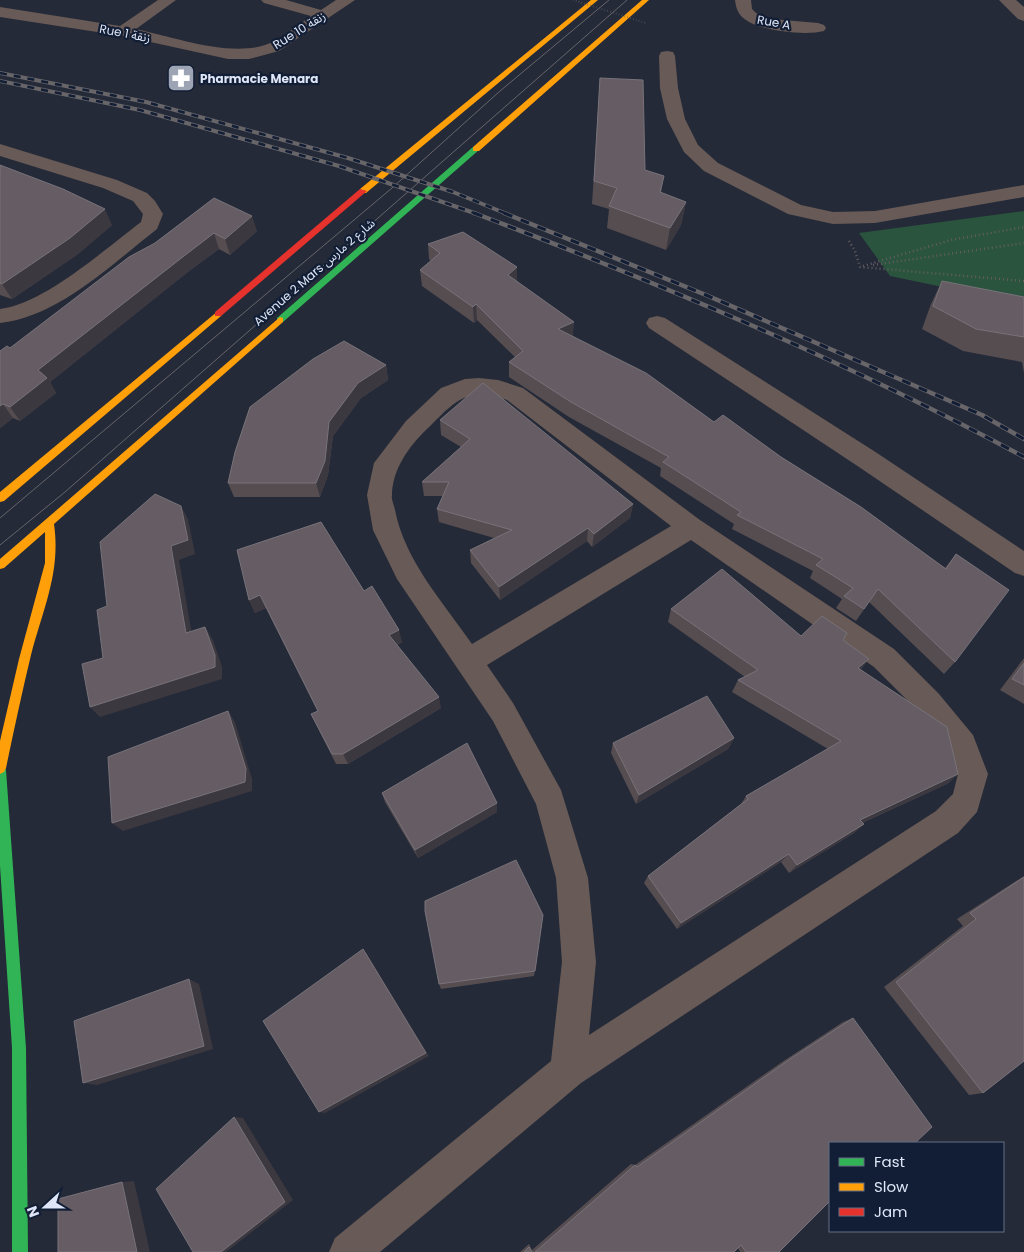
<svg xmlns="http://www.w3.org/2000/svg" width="1024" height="1252" font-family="Poppins,'Noto Sans Arabic',sans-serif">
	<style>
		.green { fill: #2a543d }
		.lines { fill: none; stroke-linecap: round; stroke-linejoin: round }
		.path { stroke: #645e61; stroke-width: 2.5; stroke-dasharray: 1 3; stroke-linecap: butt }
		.street { fill: #685a56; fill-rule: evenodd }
		.fast { fill: #30b455; fill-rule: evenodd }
		.slow { fill: #ff9f0a; fill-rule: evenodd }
		.jam { fill: #e5322d; fill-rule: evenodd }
		.tram { stroke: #686569; stroke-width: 1 }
		.rail-far1-casing { stroke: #686569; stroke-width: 4 }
		.rail-casing { stroke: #686569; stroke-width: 4.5 }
		.rail-far1 { stroke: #121e35; stroke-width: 2.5; stroke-dasharray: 7; stroke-linecap: butt }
		.rail { stroke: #121e35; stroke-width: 3; stroke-dasharray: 9; stroke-linecap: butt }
		.path-bridge { stroke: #645e61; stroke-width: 2; stroke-dasharray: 0.5 2.5; stroke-linecap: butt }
		.wall { fill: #564d51 }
		.shaded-wall { fill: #3c3840 }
		.building { fill: #655d63; stroke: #78727a }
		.labels { text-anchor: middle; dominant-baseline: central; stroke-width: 4.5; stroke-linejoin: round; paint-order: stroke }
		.far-street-label { font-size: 12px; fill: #dee6f7; stroke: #121e35 }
		.far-poi-label { font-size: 12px; font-weight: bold; fill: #dee6f7; stroke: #121e35; text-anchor: start }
	</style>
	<rect width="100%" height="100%" fill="#242a38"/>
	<path class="green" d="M1024,211V304L890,276L859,233Z"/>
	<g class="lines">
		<path class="path" d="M849,241L855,251L860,267L1024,281
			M873,265L1024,243
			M863,266L951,240L1024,227"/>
		<path class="street" d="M158,0H176L136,29C173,37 229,57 265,45C281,40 297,25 311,16L264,3L261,0H286L321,10L336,0H355L279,51L249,59H228L123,36L0,17V7L120,26Z
			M735,0H751L752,9L756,13L772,19L818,23L824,25L826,28L824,31C806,36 761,31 746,20C738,15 736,8 735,0Z
			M999,0H1016L1024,7V21L1018,19Z
			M667,51L673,52L675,56L678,88L685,119L698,145L718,163L801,205L833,212L875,211L1024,185V197L875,223L833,224L788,214L704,171L684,152L667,119L660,88L659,56L661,52Z
			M0,144L117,180L147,193L155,201L163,214L157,229C112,264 58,317 0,323V309C44,304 105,249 141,222L143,214L133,201L103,188L0,156Z
			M657,316L665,318L877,453L1024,551V576L1015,573L859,467L649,328L646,323L649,318Z
			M479,378L498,380L523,388L700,520L894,649L939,694L973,735L988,774L977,812L958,833L581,1083L380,1252H329L335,1238L551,1061L562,962L556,878L536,804L493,721L397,579L373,530L367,495L374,463L406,421L441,388L465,379ZM479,394L496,396L507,400L671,526L472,644C443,602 405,561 395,510C394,505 391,499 392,495C392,470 409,446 427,429C443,414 456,396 479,394ZM691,540L874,667L919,712L950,753L958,774L953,794L936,811L589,1035L596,962L588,878L561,790L513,703L487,665Z"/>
		<path class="fast" d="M473,147L480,149L283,322H277V318Z
			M0,764L4,766L6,770L26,1048L28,1252H12V1048L0,866Z"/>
		<path class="slow" d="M591,0H598L366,193H360V189Z
			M642,0H649L479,151H473V147Z
			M218,311L222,314L221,316L4,501L0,502V492Z
			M280,317L283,318V322L54,524C61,572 43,609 31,655C22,692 14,730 6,768L4,772L0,774V741L19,659L45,563V532L4,568L0,569V559Z"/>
		<path class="jam" d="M360,189L367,191L221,316H215V312Z"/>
		<path class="tram" d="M0,518L392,188L500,91L609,0
			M0,545L65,492L627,0"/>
		<g class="rail-far1-casing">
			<path id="rail-far1" d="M0,73L146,102L348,158L453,192L507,214
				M0,81L140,110L339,166L477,214"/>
		</g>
		<g class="rail-casing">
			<path id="rail" d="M474,213C661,284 848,362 1024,457
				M504,213L706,295L982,415L1024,439"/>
		</g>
		<use href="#rail-far1" class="rail-far1"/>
		<use href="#rail" class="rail"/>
		<path class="path-bridge" d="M573,0L646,23"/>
	</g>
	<path class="wall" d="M600,78L645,170L664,176L661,193L686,202L681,225L666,250L607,228L609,209L592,204Z
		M0,165L112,225L78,254L12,299L0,295Z
		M214,198L257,231L230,255L219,249L189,271L50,382L56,393L20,421L13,418L0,428L10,348L155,243Z
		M428,244L517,282L573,336L714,422L781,457L945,568L956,554L955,662L944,674L869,602L856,621L836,608L842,599L810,578L813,571L732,529L734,524L660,476L661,468L569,417L509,377V362L515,357L477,320L474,323L422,286L420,270L431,261L429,259Z
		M942,281L1024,297V373L1022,362L963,351L922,329L931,304Z
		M386,365L388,380L361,398L333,436L328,475L320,497H234L228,483Z
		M440,420L633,504L630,518L592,547L587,541L500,600L471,563L470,550L494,538L439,522L437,509L443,496H424L422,482L461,447L441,435Z
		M364,591L402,642L397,645L441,708L348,764H336L311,714L318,711L266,608L255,613L249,600Z
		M671,609L801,636L843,640L861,670L958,774L947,784L862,823L864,824L854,833L789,873L781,862L677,929L644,883L648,876L741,804L746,796L828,749L732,692L738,680L745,677L668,622Z
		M1024,658V704L1000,690Z
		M734,738L728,749L636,804L611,753L613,743Z
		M382,793L497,803V812L418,858L385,802Z
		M1024,876V1061L983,1093L969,1095L884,987L963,926L957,919Z
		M543,915L534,976L441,989L439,984Z
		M853,1018L830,1143L779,1252H740L738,1248L734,1252H520L529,1244L532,1250L631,1164L635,1165L782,1062L843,1022Z"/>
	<path class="shaded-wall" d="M686,202L681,225L666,250L670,228Z
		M105,209L112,225L78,254L12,299L2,284Z
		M252,216L257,231L230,255L225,239Z
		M214,233L219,249L189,271L50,382L56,393L20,421L10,407L38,370L184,256Z
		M517,267V282L508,275Z
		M476,304L477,320L474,323L473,307Z
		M574,322L573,338L558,329Z
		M386,365L388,380L361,398L333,436L328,475L320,497L316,483L329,422L358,383Z
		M3,404L13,418L0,428V406Z
		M633,504L630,518L592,547L594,534Z
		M181,506L188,519L195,554L179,560L194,646L186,633L171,546Z
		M588,528L587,541L500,600L499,587Z
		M260,595L266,608L255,613L249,600Z
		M205,627L213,640L222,667V679L100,717L90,707Z
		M399,630L402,642L392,647L389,635Z
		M869,659L860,671L858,668Z
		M439,697L441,708L348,764L343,754Z
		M228,711L235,722L252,779V791L123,831L112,823Z
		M734,738L728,749L636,804L639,795Z
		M958,774L947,784L850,828L860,820Z
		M497,803V812L418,858L415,850Z
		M864,824L854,833L789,873L797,865Z
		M789,854L781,862L677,929L681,923Z
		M363,949L367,954L429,1056L325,1113L319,1112Z
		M189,979L199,984L213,1049L97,1085L83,1083Z
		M234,1117L243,1118L293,1200L226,1252H221Z
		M134,1181L150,1252H137L122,1182Z"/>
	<path class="building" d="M600,78L643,80L645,170L664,176L660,192L686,202L670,228L609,206L617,188L594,181Z
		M0,165L63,189L105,209L70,238L2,284L0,283Z
		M214,198L252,216L225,239L214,233L184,256L38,370L47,378L10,407L3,404L0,406V351L7,346L10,348L129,257L155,243Z
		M463,232L517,267L508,275L574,322L558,329L646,373L714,422L723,415L781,457L861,507L946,569L956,554L1009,590L955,662L878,589L864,609L844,596L853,588L816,565L823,559L737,515L741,512L663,462L669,457L571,402L509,362L523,351L476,304L473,307L420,270L440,253L428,244Z
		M942,281L1024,297V337L976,329L933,306Z
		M344,341L386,365L358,383L329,422L325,461L316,483H228L235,452L250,407L313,359Z
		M483,383L633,504L594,534L588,528L499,587L470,550L512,530L437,509L449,482H422L470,439L440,420Z
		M155,494L181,506L188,540L171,546L186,633L205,627L215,655V667L90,707L82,664L103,658L97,610L107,606L100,542Z
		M321,522L364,591L372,586L399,630L389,635L439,697L343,754H332L311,714L318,711L260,595L249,600L237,550Z
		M722,569L801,636L822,616L847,633L843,640L869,659L858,668L947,727L958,774L860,820L864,824L797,865L789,854L681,923L648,876L748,799L746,796L841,741L738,680L758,670L671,609Z
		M1024,663V685L1012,679Z
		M707,696L734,738L639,795L613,743Z
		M228,711L246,769L245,782L112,823L108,757Z
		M467,743L497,803L415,850L382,793Z
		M516,860L543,915L535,971L439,984L425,911V901Z
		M1024,877V1061L983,1093L896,982L976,919L970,913Z
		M363,949L426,1053L319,1112L263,1021Z
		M189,979L204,1046L83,1083L74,1021Z
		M853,1018L932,1127L915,1143H830V1201L779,1252H746L741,1245L734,1252H535L635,1165L637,1167L790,1059Z
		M234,1117L285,1202L221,1252H193L156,1189Z
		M122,1182L137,1252H58V1199Z
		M529,1247L532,1252H524Z"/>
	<defs>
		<g id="pharmacy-square" transform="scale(1.4375)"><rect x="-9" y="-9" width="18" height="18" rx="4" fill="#9da4b4" stroke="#121e35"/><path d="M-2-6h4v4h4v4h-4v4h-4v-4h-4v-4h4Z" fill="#fff"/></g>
	</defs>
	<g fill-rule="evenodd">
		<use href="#pharmacy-square" x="181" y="78"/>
	</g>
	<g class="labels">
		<g class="far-street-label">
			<text transform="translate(774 22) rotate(10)">Rue A</text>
			<text transform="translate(299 30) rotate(-32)">Rue 10 زنقة</text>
			<text transform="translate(125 33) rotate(11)">Rue 1 زنقة</text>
			<text transform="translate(314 272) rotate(-41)">Avenue 2 Mars شارع 2 مارس</text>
		</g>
		<g class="far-poi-label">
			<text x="200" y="78">Pharmacie Menara</text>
		</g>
	</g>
	<rect x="829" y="1142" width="175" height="90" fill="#121e35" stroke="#646e83"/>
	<rect x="839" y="1158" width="25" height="8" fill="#30b455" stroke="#646e83"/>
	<text x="874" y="1167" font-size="15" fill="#dee6f7">Fast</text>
	<rect x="839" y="1183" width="25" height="8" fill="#ff9f0a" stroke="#646e83"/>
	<text x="874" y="1192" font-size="15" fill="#dee6f7">Slow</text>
	<rect x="839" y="1208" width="25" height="8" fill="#e5322d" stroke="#646e83"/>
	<text x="874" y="1217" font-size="15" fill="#dee6f7">Jam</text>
	<g transform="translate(45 1207) rotate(249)" stroke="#121e35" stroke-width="4" paint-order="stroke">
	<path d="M0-4L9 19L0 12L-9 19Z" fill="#dee6f7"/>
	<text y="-8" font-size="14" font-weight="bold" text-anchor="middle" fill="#dee6f7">N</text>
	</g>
</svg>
